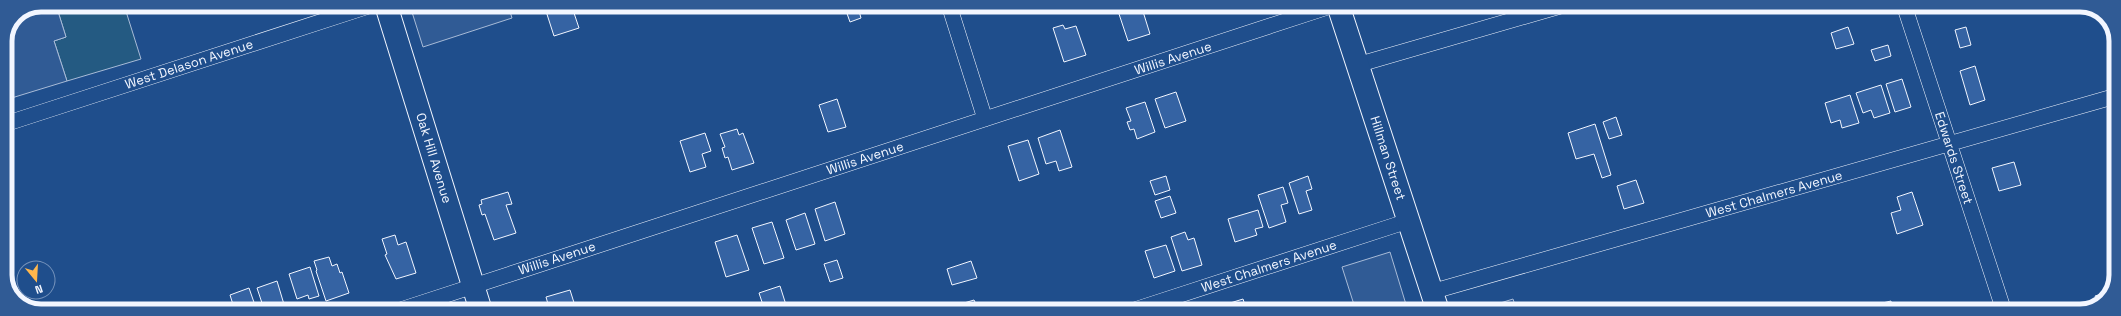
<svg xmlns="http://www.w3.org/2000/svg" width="2121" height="316" font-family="'Space Grotesk',sans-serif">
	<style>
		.green { fill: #245a82; stroke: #a8bbd7 }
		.parking { fill: #305b95; stroke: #a8bbd7 }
		.building { fill: #3563a3; stroke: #f2f6ff }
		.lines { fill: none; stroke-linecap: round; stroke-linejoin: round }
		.street-casing { stroke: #f2f6ff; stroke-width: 16 }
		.secondary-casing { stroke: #f2f6ff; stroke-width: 24 }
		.street { stroke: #1f4e8c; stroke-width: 15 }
		.secondary { stroke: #1f4e8c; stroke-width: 22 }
		.labels { text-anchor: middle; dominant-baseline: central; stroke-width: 3; stroke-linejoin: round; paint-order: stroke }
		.street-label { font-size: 13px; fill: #f2f6ff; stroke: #1f4e8c }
		.rim { fill: none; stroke: #f2f6ff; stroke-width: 5 }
	</style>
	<rect width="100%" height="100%" fill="#1f4e8c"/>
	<path class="green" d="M56,5H124L141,59L67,81L54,41L66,37Z"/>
	<path class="parking" d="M41,5H56L66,37L54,41L67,81L5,100V41L16,15Z
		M422,5H508L512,18L423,47L411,9Z
		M1390,252L1408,311H1356L1342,267Z
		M5,265V264L17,301L5,279Z
		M1513,299L1517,311H1475Z"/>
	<path class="building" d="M544,5H563L564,10L572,7L579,28L554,36Z
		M844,5H867L868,9L859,11L861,18L850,22Z
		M1116,5H1141L1150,34L1128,41Z
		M1479,5H1495L1480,10Z
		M1768,5H1778L1769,8Z
		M1063,25L1065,29L1076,26L1086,55L1064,62L1053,28Z
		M1848,27L1854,44L1836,49L1831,33Z
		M1966,27L1971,45L1960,48L1955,30Z
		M1888,45L1891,56L1875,61L1871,50Z
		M1975,66L1985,100L1970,105L1960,71Z
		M1902,79L1911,107L1895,112L1886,84Z
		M1881,85L1890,113L1874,118L1871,110L1863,113L1856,93Z
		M1176,92L1186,121L1165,128L1155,99Z
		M1850,95L1859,123L1842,128L1840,120L1831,123L1825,103Z
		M837,99L846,127L828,132L819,105Z
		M1145,102L1155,132L1137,139L1134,129L1130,130L1127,122L1131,121L1126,108Z
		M1616,117L1622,135L1609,139L1603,122Z
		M1595,124L1611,175L1602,178L1594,154L1576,159L1568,133Z
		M737,129L739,135L743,133L754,163L732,170L728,157L725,158L722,148L725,147L720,134Z
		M1060,130L1072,167L1059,171L1056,161L1046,164L1038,138Z
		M705,133L711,151L702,154L706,167L690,172L680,141Z
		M1028,140L1039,174L1019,181L1008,146Z
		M2014,162L2021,185L1999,191L1992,168Z
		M1166,176L1170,190L1155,195L1150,181Z
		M1308,176L1312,189L1306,191L1312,210L1299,214L1289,183Z
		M1636,180L1644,203L1624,209L1617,186Z
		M1283,187L1288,203L1281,205L1286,222L1269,228L1258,195Z
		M508,192L512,204L506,205L516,233L494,240L485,214L482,215L479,205L482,204L481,200Z
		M1912,192L1923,225L1897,234L1891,213L1901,210L1897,197Z
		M1170,196L1176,213L1161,218L1155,201Z
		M835,202L845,234L825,241L815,209Z
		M1258,210L1263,227L1255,229L1257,235L1235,242L1228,219Z
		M805,213L815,244L796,250L786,220Z
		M772,222L784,258L764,264L752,228Z
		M1185,232L1188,240L1194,238L1202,265L1182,271L1171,237Z
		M395,235L398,245L406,242L416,273L396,279L385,255L387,254L382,239Z
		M737,235L749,270L726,277L715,242Z
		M1166,245L1175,271L1154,278L1145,251Z
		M329,257L332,266L337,264L340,273L342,272L349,293L326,301L316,271L317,270L314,261Z
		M837,260L843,278L830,282L824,264Z
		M971,261L977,278L952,285L947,269Z
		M310,267L319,296L309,299L308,295L297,299L289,274Z
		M277,281L286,311H262L263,306L257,288Z
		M780,286L787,308L777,311H765L759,293Z
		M249,288L257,311H235L230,295Z
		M570,290L576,309L580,307L581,311H550L546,297Z
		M2109,292L2103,302L2098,304L2095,296Z
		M1243,299L1247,311H1229L1227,304Z
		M974,300L977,306L984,304L986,311H967L964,303Z
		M1891,301L1892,311H1875L1874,305Z
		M1841,305L1842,311H1827L1826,310Z"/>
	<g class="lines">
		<g class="street-casing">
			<path id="street" d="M949,5L985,119
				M1904,5L2004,311
				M1357,65L1564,5
				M5,124L372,5
				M1431,292L2116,96
				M397,311L1334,5
				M1131,311L1408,221"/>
		</g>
		<g class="secondary-casing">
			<path id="secondary" d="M386,5L481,311
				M1338,5L1438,311"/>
		</g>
		<use href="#street" class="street"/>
		<use href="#secondary" class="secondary"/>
	</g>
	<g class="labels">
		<g class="street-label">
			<text transform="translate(1173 58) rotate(-18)">Willis Avenue</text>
			<text transform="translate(189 64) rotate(-18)">West Delason Avenue</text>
			<text transform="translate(434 158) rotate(73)">Oak Hill Avenue</text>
			<text transform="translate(865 158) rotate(-18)">Willis Avenue</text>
			<text transform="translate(1388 158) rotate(72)">Hillman Street</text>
			<text transform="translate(1954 158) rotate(72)">Edwards Street</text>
			<text transform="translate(1774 194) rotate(-16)">West Chalmers Avenue</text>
			<text transform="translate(557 258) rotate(-18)">Willis Avenue</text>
			<text transform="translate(1269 266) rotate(-18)">West Chalmers Avenue</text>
		</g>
	</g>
	<path d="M0 0H2121V316H0ZM41 12H2080A29 29 0 0 1 2109 41V275A29 29 0 0 1 2080 304H41A29 29 0 0 1 12 275V41A29 29 0 0 1 41 12Z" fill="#305b95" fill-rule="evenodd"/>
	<path class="rim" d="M41 12H2080A29 29 0 0 1 2109 41V275A29 29 0 0 1 2080 304H41A29 29 0 0 1 12 275V41A29 29 0 0 1 41 12Z"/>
	<g transform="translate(36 280) rotate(162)"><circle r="19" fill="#1f4e8c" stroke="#7391ba"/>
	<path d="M0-3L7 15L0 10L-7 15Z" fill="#ffb74d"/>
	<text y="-6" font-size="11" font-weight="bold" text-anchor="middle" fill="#f2f6ff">N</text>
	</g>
</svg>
